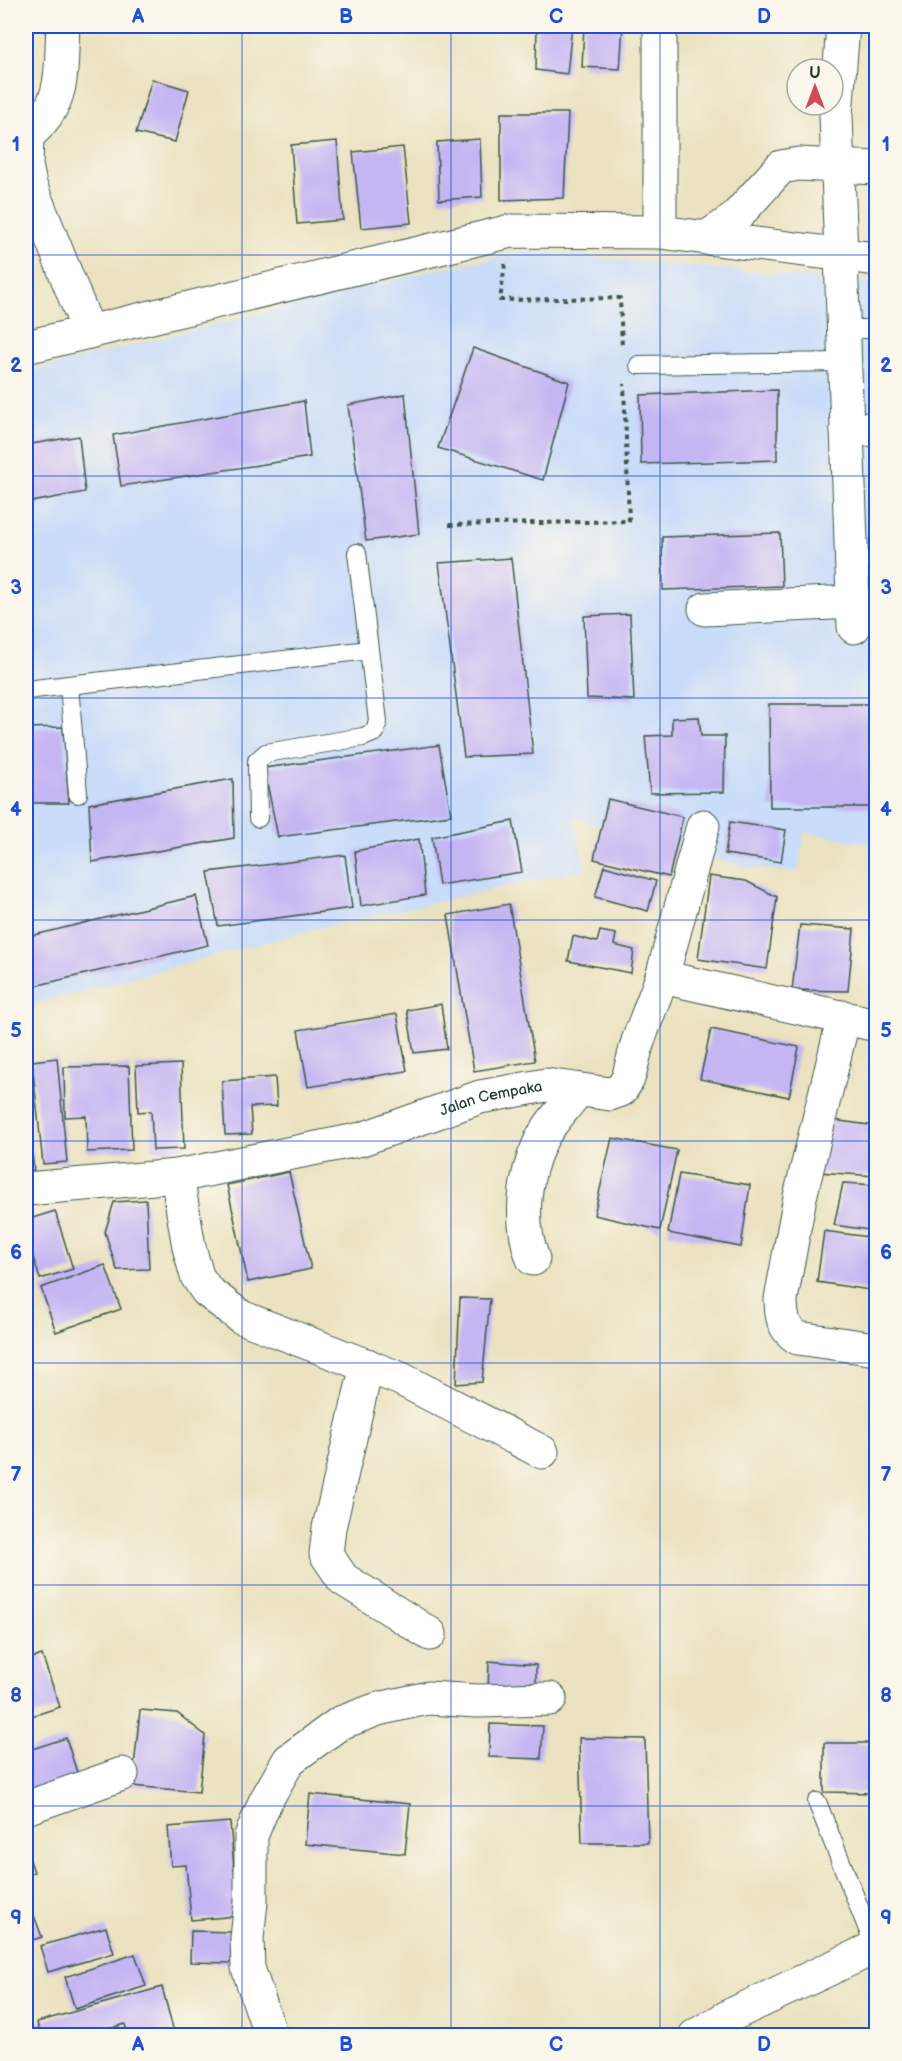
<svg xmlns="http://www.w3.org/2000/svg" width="902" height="2061" font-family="'Balsamiq Sans',sans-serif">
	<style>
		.built { fill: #c9dcf9 }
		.building { fill: #c4b5f3 }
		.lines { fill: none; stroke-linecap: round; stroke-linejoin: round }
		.service-casing { stroke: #3d5649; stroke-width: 20 }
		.minor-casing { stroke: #3d5649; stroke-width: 35 }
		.path { stroke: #3d5649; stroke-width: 4; stroke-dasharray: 4.5 4.5; stroke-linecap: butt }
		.service { stroke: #fff; stroke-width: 18 }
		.minor { stroke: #fff; stroke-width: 33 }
		.grid { fill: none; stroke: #1d4ed8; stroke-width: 1.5; stroke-opacity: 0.55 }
		.labels { text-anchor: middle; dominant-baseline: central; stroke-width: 6; stroke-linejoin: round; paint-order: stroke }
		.street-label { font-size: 15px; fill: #1f3d34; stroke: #fbf7ec }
		.neatline { fill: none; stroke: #1d4ed8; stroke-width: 2 }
		.grid-label { font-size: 20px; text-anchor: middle; font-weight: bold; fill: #1d4ed8 }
	</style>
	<rect width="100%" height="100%" fill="#fbf7ec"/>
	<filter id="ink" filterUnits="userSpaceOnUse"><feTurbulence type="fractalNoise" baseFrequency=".0167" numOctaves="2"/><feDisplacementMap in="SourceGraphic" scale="12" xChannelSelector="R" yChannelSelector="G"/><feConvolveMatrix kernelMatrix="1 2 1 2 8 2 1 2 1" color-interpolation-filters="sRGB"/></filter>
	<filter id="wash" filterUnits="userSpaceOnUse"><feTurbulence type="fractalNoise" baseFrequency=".008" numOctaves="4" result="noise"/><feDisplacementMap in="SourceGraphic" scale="24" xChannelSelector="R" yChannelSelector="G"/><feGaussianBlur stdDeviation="1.35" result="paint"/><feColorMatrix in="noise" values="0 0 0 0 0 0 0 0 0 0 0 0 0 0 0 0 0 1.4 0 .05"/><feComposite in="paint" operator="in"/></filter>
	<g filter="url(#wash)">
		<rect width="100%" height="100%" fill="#eae2c0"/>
		<path class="built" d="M526,252L876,283V845L804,832L798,872L749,868L574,818L585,869L323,927L26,1006V372L429,271Z"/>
		<g id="blocks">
			<path class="building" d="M537,26H572L567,74L536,70Z
				M584,26H623L620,69L582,67Z
				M152,79L189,90L175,142L136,133Z
				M501,113H568L564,198L501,200Z
				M480,139L482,197L439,200L437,142Z
				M337,141L343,220L297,224L291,145Z
				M403,147L411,223L361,228L353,152Z
				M473,348L569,382L543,480L438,448Z
				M777,390V460L641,464L640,395Z
				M405,394L419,534L366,541L348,405Z
				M304,401L310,457L121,486L113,435Z
				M79,436L85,492L26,503V445Z
				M780,533L782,586L663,590L662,537Z
				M511,558L533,754L464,757L439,563Z
				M630,614L634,700L587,698L584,616Z
				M769,704H876V807H770Z
				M699,717L701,736H725L724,792L650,793L645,736L672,735V718Z
				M63,727L69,803H26V728Z
				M439,745L451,815L278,837L264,768Z
				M233,779L234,838L92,862L89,804Z
				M608,799L683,817L669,877L594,859Z
				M513,821L522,872L439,885L432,837Z
				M730,822L786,830L781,862L725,854Z
				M419,839L425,895L361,906L355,851Z
				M345,855L352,908L218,926L208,872Z
				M604,866L656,881L648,911L595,897Z
				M709,876L746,881L777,897L767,969L698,959Z
				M196,896L208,945L26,988V937Z
				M509,904L535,1061L474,1071L448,915Z
				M800,925L854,929L848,991L792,990Z
				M600,931L616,934L614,945L634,950L631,973L568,961L573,936L597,942Z
				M441,1004L447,1049L414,1053L407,1010Z
				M397,1014L407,1071L308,1087L298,1030Z
				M711,1029L799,1047L789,1097L700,1079Z
				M57,1058L67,1162L43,1164L32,1061Z
				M181,1064L184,1149L153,1150L151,1111L138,1112L136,1066Z
				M129,1066L132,1150L87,1152L86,1116L65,1117L64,1067Z
				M275,1077L277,1106L250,1107L252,1134L225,1135L222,1081Z
				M26,1095L34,1172H26Z
				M825,1119L876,1126V1176L818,1172Z
				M612,1138L677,1150L660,1230L594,1215Z
				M289,1172L311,1269L248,1282L227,1185Z
				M679,1174L750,1185L741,1247L668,1233Z
				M843,1183L876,1185V1231L834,1225Z
				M146,1200L149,1269L117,1270L105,1232L114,1202Z
				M55,1211L73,1269L40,1279L26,1235V1220Z
				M824,1231L876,1238V1291L817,1282Z
				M105,1265L121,1309L56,1332L41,1288Z
				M460,1298L490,1299L482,1382L456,1384Z
				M42,1655L60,1707L29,1717L26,1707V1660Z
				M489,1661L536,1665V1692H488Z
				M140,1710L177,1713L205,1735L199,1792L132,1786Z
				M490,1724L543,1726L541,1759L489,1757Z
				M66,1738L81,1785L26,1803V1751Z
				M579,1738L645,1739L648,1843H582Z
				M824,1743H876V1793L824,1792Z
				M310,1794L410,1804L405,1854L305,1844Z
				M230,1822L238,1916L191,1920L186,1865L171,1866L168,1827Z
				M26,1848L34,1872L26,1875Z
				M26,1894L42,1937L26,1942Z
				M106,1927L114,1953L48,1972L40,1946Z
				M191,1931L232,1932V1963L190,1962Z
				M135,1954L146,1986L75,2009L65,1977Z
				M162,1987L175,2036H128L125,2024L86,2036H40L37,2022Z"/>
		</g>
	</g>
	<g filter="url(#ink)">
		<use href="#blocks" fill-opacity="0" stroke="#3d5649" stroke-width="1.5"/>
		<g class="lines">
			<g class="service-casing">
				<path id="service" d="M843,329H876
					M639,365L844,362
					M69,685L78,794
					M26,690L369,650
					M258,818L257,761L266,753L363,737L375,732L378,721L357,553
					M817,1802L875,1947"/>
			</g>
			<g class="minor-casing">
				<g id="minor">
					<path d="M63,26C60,73 67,102 27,136L26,165L30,185L89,332"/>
					<path d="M660,26V232"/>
					<path d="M843,26L836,115L854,627"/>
					<path d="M706,238L733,220L781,167L799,164L876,168"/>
					<path d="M26,347L511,231L660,232L876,259"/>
					<path d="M847,430L876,429"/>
					<path d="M705,609L853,602"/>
					<path d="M662,977L703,826"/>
					<path d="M844,1017L800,1197L781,1299C781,1316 783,1329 798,1338L876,1349"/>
					<path d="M177,1176L189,1247L197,1276L207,1291L241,1317L401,1379L542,1452"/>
					<path id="s1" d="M26,1189L177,1176L362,1139L480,1097L546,1085L610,1094L621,1090L628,1079L638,1041L662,977L876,1025"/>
					<path d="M533,1259C519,1223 523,1178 540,1142C548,1124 566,1107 578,1090"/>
					<path d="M367,1365L329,1528L326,1554L343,1579L430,1634"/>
					<path d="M26,1808L122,1774"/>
					<path d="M271,2036L248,1968L247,1938L251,1902V1836L265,1802L289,1760L340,1723L378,1709L428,1698L477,1701L550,1699"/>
					<path d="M695,2036L731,2015L876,1947"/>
				</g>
			</g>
			<path class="path" d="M505,264L500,300L620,298L622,347
				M449,525L629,521L624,384"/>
			<use href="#service" class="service"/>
			<use href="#minor" class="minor"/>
		</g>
	</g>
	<path class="grid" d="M242,26V2036M451,26V2036M660,26V2036M26,255H876M26,476H876M26,698H876M26,920H876M26,1141H876M26,1363H876M26,1585H876M26,1806H876"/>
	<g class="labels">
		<g class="street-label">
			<text stroke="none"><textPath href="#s1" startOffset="476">Jalan Cempaka</textPath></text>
		</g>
	</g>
	<rect width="902" height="2061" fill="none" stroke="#fbf7ec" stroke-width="66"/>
	<g transform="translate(815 87)"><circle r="28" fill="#fbf7ec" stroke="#a3ada2" stroke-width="1.5"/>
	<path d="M0-4.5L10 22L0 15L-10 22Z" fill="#d1495b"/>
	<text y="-9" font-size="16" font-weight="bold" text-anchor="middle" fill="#1f3d34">U</text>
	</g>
	<rect x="33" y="33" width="836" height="1995" class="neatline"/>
	<g class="grid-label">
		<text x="138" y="23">A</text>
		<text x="346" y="23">B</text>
		<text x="556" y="23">C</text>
		<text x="764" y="23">D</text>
		<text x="16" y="151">1</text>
		<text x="886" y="151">1</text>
		<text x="16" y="372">2</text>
		<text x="886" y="372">2</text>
		<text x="16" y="594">3</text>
		<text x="886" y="594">3</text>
		<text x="16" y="816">4</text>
		<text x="886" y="816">4</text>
		<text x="16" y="1037">5</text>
		<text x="886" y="1037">5</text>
		<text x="16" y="1259">6</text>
		<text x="886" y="1259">6</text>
		<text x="16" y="1481">7</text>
		<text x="886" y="1481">7</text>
		<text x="16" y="1702">8</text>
		<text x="886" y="1702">8</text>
		<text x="16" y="1924">9</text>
		<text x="886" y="1924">9</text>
		<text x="138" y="2051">A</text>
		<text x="346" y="2051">B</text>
		<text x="556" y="2051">C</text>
		<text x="764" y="2051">D</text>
	</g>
</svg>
